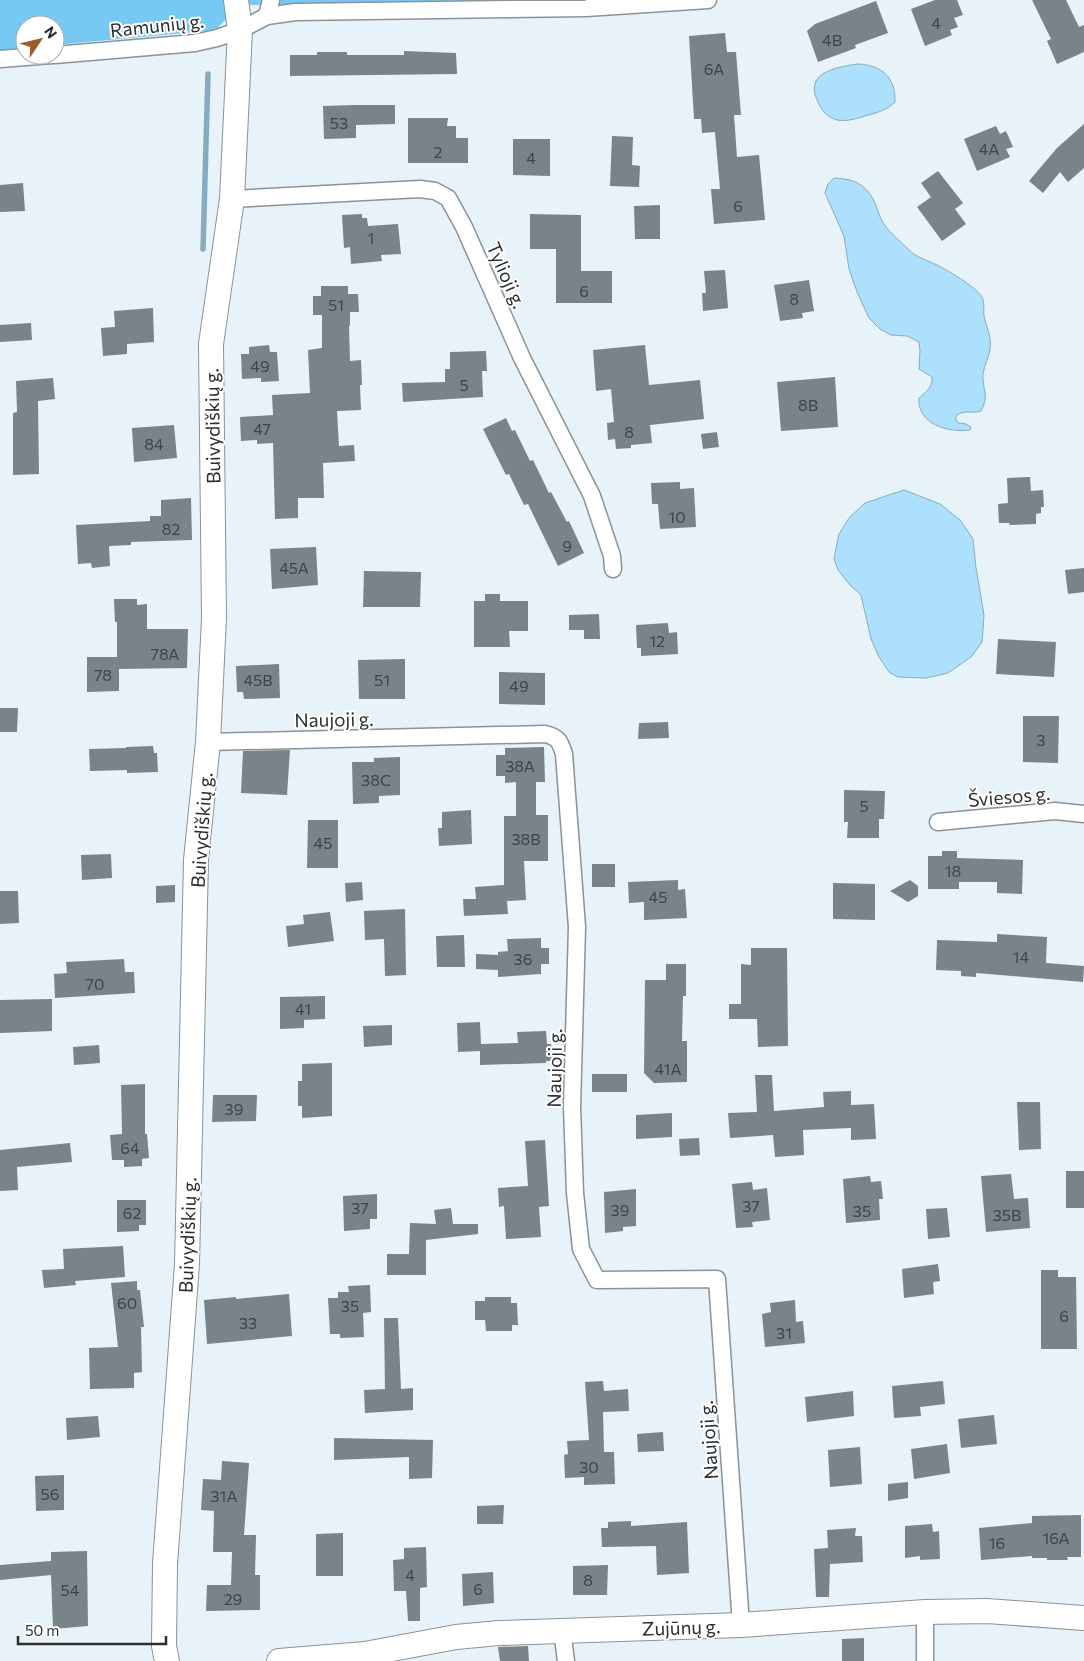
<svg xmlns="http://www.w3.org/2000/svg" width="1084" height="1661" font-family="Commissioner,sans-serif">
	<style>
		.green { fill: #77c9f4 }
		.water { fill: #ace0fd; stroke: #85abc0 }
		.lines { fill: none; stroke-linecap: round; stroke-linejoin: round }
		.stream { stroke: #85abc0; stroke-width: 5.5 }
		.building { fill: #798489 }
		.street-casing { stroke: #899399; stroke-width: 19 }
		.secondary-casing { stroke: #899399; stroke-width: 26 }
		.street { stroke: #fff; stroke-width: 16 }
		.secondary { stroke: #fff; stroke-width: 24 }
		.labels { text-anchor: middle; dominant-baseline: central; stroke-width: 4; stroke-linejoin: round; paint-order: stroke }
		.number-label { font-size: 16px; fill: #3e4448 }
		.street-label { font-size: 19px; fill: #2b2f32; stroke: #fff }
	</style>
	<rect width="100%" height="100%" fill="#e7f2f9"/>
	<path class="green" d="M0,0H225L228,18L217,28L206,31L55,45V25H25V48L0,50Z
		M245,0H568L246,5Z"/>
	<path class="water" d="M858,64C882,65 896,78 895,102C887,110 879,112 868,115C859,118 847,122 837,120C827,117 822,111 818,102C803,73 836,67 858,64Z
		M834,178C853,179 865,183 874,201C877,206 878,213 881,219C887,231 899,240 909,250C916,257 926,260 935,264C947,270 975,286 982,297C985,303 983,309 984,316C986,327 992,336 990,349C989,358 984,365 983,374C982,391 990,393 981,411C973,414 963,409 956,416V420L958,423L966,424L971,427L970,430C948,433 917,424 919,398C926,392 933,387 932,377L919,369L920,350L919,342L907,336L891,335L880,329L869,318L857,292L849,269L844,236L825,193L828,184Z
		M904,490L940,504L960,520L973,539L976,568L984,615L982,642L971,657L948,673L926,678L898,677L889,672L879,657L871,639L861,595L850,585L838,570L834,559L839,534L849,518L865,503Z"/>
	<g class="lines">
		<path class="stream" d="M203,249L208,74"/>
	</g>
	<path class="building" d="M935,0H957L963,15L954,18L958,27L950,30L952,35L925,46L911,9Z
		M1032,0H1066L1079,27L1084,25V52L1057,64L1047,41L1051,39Z
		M876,1L888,33L855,45L856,48L818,62L807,31L815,24Z
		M725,33L727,52H736L741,115H734L737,157L759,155L765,220L714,224L711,189H720L715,132L702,133L701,119H694L689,36Z
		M404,51L456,53L457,74L290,76V55H317V52H347V55H404Z
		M355,105H395V124L356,125V138L324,139L323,106Z
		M408,118H448L447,126H456V138H468V163H408Z
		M1084,124V168L1068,182L1060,172L1043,193L1029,181L1057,148Z
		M996,126L1000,134L1006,131L1013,147L1006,149L1010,157L977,171L964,139Z
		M612,136L633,137L632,165L640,166L639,187L610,186Z
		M513,139H550V176L513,175Z
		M938,171L963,203L955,209L966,224L942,241L917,207L931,197L921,183Z
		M23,183L25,211L0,212V185Z
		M660,205V239H635L634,206Z
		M362,214V218H367L368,226L398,224L401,254L381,255L382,261L351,264L350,247L344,248L342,215Z
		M530,214L581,215V271H612V303H556V249H530Z
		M725,270L728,308L703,311L702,293H706L704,271Z
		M809,280L814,311L802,313L803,318L780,321L774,285Z
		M321,286H348V294H358L359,312H350V326H349L350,361L361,360L362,385H360L361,410L337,411L339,446L354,445L355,461L323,463L324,498H298V518L275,519L273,443L257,444V440L241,441L240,417L273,415L272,395L310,393L308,350L322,348V315H313V296H321Z
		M153,308L154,342L127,344V354L103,356L101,328L115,327L114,311Z
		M31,323L32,340L0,342V325Z
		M269,345L270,352H277L279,381L261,382V378L242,379L241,354H249V347Z
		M645,345L649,385L700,380L704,419L650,425L652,443L631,445V448L616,449L615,439L608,440L607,423L614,422L611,389L596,391L593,350Z
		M486,351L487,371H482L483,397L403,402L402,383L445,382V369H450V352Z
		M835,377L838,427L781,431L777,382Z
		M53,378L55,399L38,401L39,474L13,475V413L17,412L16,381Z
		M506,418L512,431L515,430L530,461L533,460L549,493L551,492L567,522L569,521L584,553L558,566L528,504L524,505L509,474L506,475L483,429Z
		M174,425L177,458L134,462L132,428Z
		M717,432L719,447L703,449L701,434Z
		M1030,477L1031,491L1043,490L1044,507H1041V513L1036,514V524L1010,525L1009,523H999L998,504L1008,503L1007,478Z
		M680,482V489L694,488L696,527L660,529L658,504H652L651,483Z
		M191,498L192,540L131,542V545L109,546L110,566L92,568L91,563L78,564L76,525L150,521V516H161V500Z
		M316,547L318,585L272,589L270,549Z
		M1084,568V592L1068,594L1065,570Z
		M364,571L421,572L420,607H363Z
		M485,594H500V601H528V631H509L510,647H474V601H485Z
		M114,599H137V605L147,604V629H188L187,668L119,669V691L87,692V657H117V622H115Z
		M599,614L600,639H584V630H569V615Z
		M668,623L669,633L677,632L678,654L641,656V648H637L636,625Z
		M998,639L1056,642L1054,677L996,674Z
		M405,659V699H359L358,660Z
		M279,664L280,698L244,699L243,692H237L236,666Z
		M499,672L545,673V705L499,704Z
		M0,708H18L17,732H0Z
		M1023,716H1059L1058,763L1023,762Z
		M668,722L669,738L638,739L639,723Z
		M153,746L154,753H157L158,772L127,773V770L90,771L89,749L126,748V747Z
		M544,747L545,782H536V815H548V861H524L526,900L507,901L508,914L464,916L463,899H476L475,887L504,885V816H516V782L505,783V776H496V755H505V748Z
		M290,750L287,795L241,793L243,751Z
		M400,757V795L379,796V803L353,804L352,762H374V758Z
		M844,790L885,791L884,819H879V838H847L848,822H844Z
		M471,810L472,844L439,846L438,828H442V812Z
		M308,820H338V868H307Z
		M942,851H957V858L1023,860L1022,894L997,893V882H959V889H928V856H942Z
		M111,854L112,878L82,880L81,855Z
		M592,864H615V887H592Z
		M678,880V890L685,889L687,918L644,920V902L629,903L628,882Z
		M910,880L918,886V896L908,902L890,891Z
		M362,882L363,900L346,902L345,883Z
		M833,883L875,884V920L833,919Z
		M175,885V902L156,903V886Z
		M0,891H18L19,923L0,924Z
		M405,909L406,975L385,976L384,939L365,940L364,911Z
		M330,912L334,941L288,947L286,926L304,924L303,915Z
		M997,934L1047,937L1046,963L1084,966L1083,982L976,973V977L961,976V971L936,970L937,940L997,942Z
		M464,935L465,967H437L436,936Z
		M541,938V948H549V964H541V974L498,977V970L476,969V954L498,955V952L508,951L507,939Z
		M751,948H787L788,1046L758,1047L757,1019H729V1004H741V964L751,965Z
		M124,959L125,972H134L135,993L55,998L54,974L67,973L66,962Z
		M666,964H686V996H683L682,1041H687V1082L654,1083L644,1073L645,980H666Z
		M325,996V1019L304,1020V1028L280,1029V997Z
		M52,999V1031L0,1033V1000Z
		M480,1022L481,1044L518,1043L517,1032L546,1031L547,1044H551L552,1061H546V1063L480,1065V1051L458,1052L457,1023Z
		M392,1025V1045L364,1047L363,1026Z
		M99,1045L100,1063L74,1065L73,1047Z
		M332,1063V1116L302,1118V1106H298V1081H302V1064Z
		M592,1074H627V1092H592Z
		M755,1075H772L774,1111L824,1107L823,1092L851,1091V1105L874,1104L876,1139L851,1140V1128L803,1130L804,1155L775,1157L773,1135L730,1138L728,1113L757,1112Z
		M145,1084V1134H147L149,1158L142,1159V1166L124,1167V1160H112L110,1135L122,1134L121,1085Z
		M213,1095H257L256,1121L212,1122Z
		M1017,1102H1040L1041,1149L1019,1150Z
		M672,1113V1137L636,1139V1115Z
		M699,1138L700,1155L680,1156L679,1139Z
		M545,1140L549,1206L539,1207L541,1237L506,1239L504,1206L499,1207L498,1188L528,1186L525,1141Z
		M70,1143L72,1162L17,1167L18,1190L0,1191V1150Z
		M1066,1171H1084V1208H1066Z
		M1011,1174L1014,1199L1028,1198L1030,1228L986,1232L981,1176Z
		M870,1176L871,1182L881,1181L883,1199H879L880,1220L846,1223L843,1179Z
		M752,1182L753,1190L767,1188L770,1220L752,1222L753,1227L736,1228L732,1184Z
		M636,1189V1226L623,1227V1231L605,1233L604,1192Z
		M377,1194V1219H370V1229L344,1231L343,1196Z
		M117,1200H146V1225H139V1231L117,1232Z
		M451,1208L453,1224H478V1234L426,1240V1275H387V1254H409L410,1223L436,1224L434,1210Z
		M947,1208L950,1237L928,1239L926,1209Z
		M123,1246L125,1277L75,1281L76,1285L44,1288L42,1270L64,1269L63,1249Z
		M938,1264L940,1281L933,1282L934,1294L904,1298L902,1269Z
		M1041,1270H1058V1277H1076L1077,1349H1041Z
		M137,1281V1290H140L144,1327H141L142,1372L134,1373V1388L90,1389L89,1348L118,1347L111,1283Z
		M370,1285L371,1312L363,1313L364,1337L340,1338V1334H330L328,1298H338V1292H349L348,1286Z
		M289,1294L292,1336L207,1344L204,1300L236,1297V1299Z
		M485,1297H511V1303H517L518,1325H512V1331H486L485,1320H475V1301H485Z
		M795,1300L796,1322L803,1321L805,1343L765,1347L762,1314L771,1312L770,1303Z
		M384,1318H398L401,1389L413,1388V1410L365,1413L364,1390L385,1389Z
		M603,1381L604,1391L628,1389L629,1411L603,1412L604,1452H614L615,1484L584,1485V1477L565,1478L564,1455L568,1454L567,1441L589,1440L585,1382Z
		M943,1381L945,1404L920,1407L921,1416L894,1418L892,1386Z
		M853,1391L854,1416L807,1422L805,1397Z
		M994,1415L997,1444L961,1448L958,1419Z
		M98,1416L100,1437L67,1440L66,1418Z
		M663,1432L664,1451L638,1452L637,1434Z
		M334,1438L433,1440L432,1478L409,1479V1457L334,1460Z
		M947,1444L950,1473L914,1479L911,1449Z
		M860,1447L862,1484L830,1487L828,1450Z
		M222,1461L249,1463L244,1535H256L255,1575H260V1610L206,1611L207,1585H231L232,1552H213L214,1511L201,1510L203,1479L221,1480Z
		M64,1475V1510L36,1511L35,1476Z
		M908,1482V1498L888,1501V1484Z
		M504,1505L503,1524H477V1506Z
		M1081,1515V1557H1067L1068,1560H1047V1558H1032V1556L981,1560L979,1528L1032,1523V1516Z
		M631,1521V1526L687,1522L689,1573L657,1575L656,1546L602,1547L601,1528H608V1522Z
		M932,1524L933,1532L939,1531L940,1559L920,1560V1556L905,1558V1526Z
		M856,1528L855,1536H862L863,1562L830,1564L829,1597H816L814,1549L828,1548L827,1530Z
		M343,1533V1576H316V1534Z
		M426,1547L427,1587L420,1588V1621H408L406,1591H394L393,1560L404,1559V1548Z
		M87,1551L88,1626L53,1629L51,1575L0,1580V1565L51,1561V1552Z
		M608,1565L607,1595H573V1566Z
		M493,1572L494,1603L463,1606L462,1574Z
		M864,1638V1661H842V1639Z
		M528,1646L529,1661H500L498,1647Z"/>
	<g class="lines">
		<g class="street-casing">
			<path id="street" d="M267,16L271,0
				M55,55L195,43L217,38L240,30L267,16L295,12L586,8L708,0
				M0,59L52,55
				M232,199L420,189L435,191L448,198L464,227L522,358L592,496L612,556L613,569
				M208,742L545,734C558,737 560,741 564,754L577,927L572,1107L575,1193L581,1249L597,1280L717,1279L741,1625
				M938,822L1055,811L1084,814
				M925,1612V1661
				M562,1630L566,1661"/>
		</g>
		<g class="secondary-casing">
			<path id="secondary" d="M167,1661L164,1646L165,1564L187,1264L196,860L208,742L214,618L211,344L232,199L240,30L236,0
				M279,1661L365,1654L456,1637L499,1633L741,1625L925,1612L987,1611L1084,1618"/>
		</g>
		<use href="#street" class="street"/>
		<use href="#secondary" class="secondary"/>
	</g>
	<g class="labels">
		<g class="number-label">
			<text x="936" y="22">4</text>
			<text x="832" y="39">4B</text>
			<text x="714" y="68">6A</text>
			<text x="339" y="122">53</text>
			<text x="989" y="148">4A</text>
			<text x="438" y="151">2</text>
			<text x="531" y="157">4</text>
			<text x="738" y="205">6</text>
			<text x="371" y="237">1</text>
			<text x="584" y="290">6</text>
			<text x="794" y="298">8</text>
			<text x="336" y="304">51</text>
			<text x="260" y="365">49</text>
			<text x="464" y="384">5</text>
			<text x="808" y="404">8B</text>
			<text x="262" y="428">47</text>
			<text x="629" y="431">8</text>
			<text x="154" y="443">84</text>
			<text x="677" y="516">10</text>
			<text x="171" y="528">82</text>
			<text x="567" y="545">9</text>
			<text x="294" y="567">45A</text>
			<text x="657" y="640">12</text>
			<text x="165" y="653">78A</text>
			<text x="103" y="674">78</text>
			<text x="258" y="679">45B</text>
			<text x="382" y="679">51</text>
			<text x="519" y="685">49</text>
			<text x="1041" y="739">3</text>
			<text x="520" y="765">38A</text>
			<text x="376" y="779">38C</text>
			<text x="864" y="805">5</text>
			<text x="526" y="838">38B</text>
			<text x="323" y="842">45</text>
			<text x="953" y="870">18</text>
			<text x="658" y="896">45</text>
			<text x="1021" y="956">14</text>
			<text x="523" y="958">36</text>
			<text x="95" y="983">70</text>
			<text x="303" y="1008">41</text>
			<text x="668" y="1068">41A</text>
			<text x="234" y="1108">39</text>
			<text x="130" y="1147">64</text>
			<text x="751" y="1205">37</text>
			<text x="360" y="1207">37</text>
			<text x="620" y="1209">39</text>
			<text x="862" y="1210">35</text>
			<text x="132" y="1212">62</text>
			<text x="1007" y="1214">35B</text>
			<text x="127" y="1302">60</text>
			<text x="350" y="1305">35</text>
			<text x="1064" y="1315">6</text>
			<text x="248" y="1322">33</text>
			<text x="784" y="1332">31</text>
			<text x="589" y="1466">30</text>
			<text x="50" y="1493">56</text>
			<text x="224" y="1495">31A</text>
			<text x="1056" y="1537">16A</text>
			<text x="997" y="1542">16</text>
			<text x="410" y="1574">4</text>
			<text x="588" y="1579">8</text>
			<text x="478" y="1588">6</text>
			<text x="70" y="1589">54</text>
			<text x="233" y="1598">29</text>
		</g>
		<g class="street-label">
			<text transform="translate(157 25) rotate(-6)">Ramunių g.</text>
			<text transform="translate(507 275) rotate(66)">Tylioji g.</text>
			<text transform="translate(212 426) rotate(-91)">Buivydiškių g.</text>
			<text transform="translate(334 719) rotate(-1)">Naujoji g.</text>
			<text transform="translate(1009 796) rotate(-5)">Šviesos g.</text>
			<text transform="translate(201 830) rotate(-86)">Buivydiškių g.</text>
			<text transform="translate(554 1068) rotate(-89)">Naujoji g.</text>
			<text transform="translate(187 1235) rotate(-88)">Buivydiškių g.</text>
			<text transform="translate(708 1440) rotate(-94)">Naujoji g.</text>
			<text transform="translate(681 1627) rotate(-2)">Zujūnų g.</text>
		</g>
	</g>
	<g transform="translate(40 40) rotate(55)"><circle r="24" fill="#ffffff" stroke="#aaacad"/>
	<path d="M0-4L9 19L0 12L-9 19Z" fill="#9d5a2a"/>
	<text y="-8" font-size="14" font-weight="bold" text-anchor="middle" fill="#2b2f32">N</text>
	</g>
	<path d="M18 1636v8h148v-8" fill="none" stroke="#2b2f32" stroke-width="2.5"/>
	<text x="25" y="1636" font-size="15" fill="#2b2f32" stroke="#ffffff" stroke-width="4" paint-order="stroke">50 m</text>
</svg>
